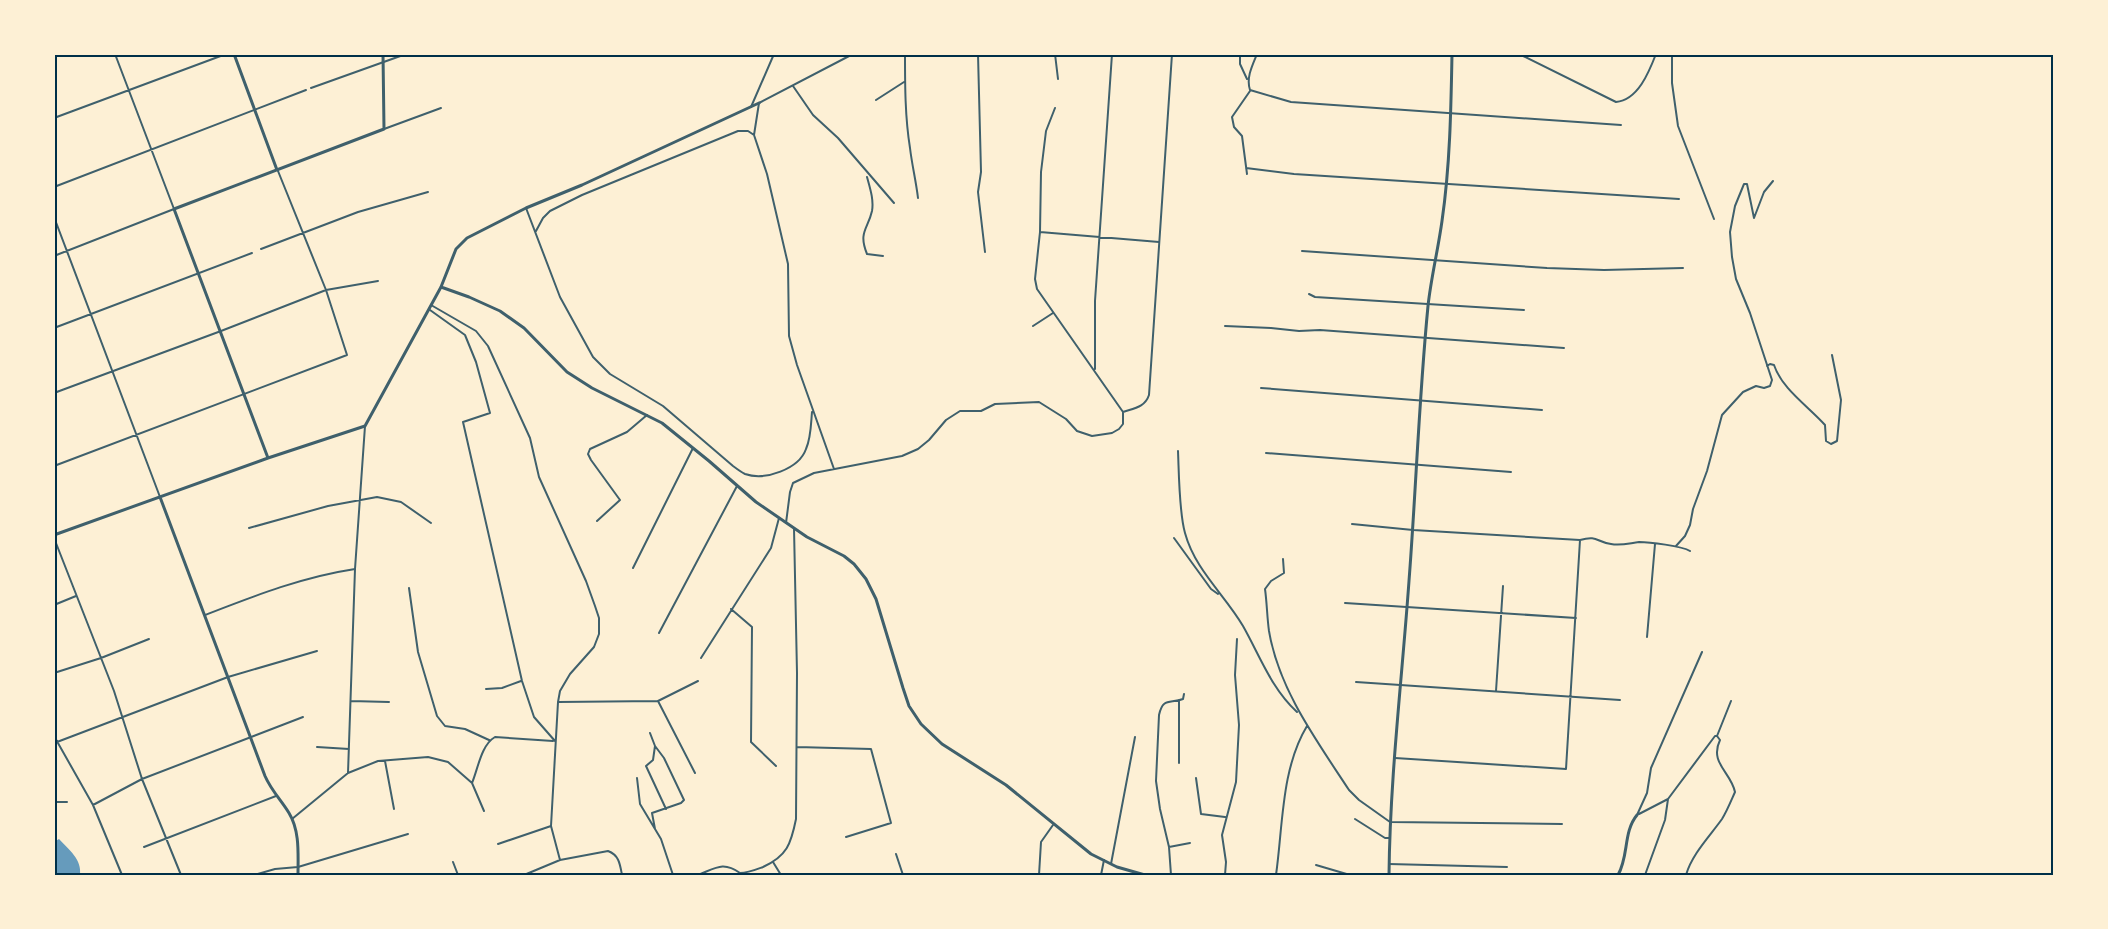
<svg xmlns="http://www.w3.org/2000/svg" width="2108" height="929" font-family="'IBM Plex Sans',sans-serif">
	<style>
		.water { fill: #669bbc }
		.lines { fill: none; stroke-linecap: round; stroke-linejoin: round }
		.minor { stroke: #3f606c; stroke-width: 2 }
		.tertiary { stroke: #3f606c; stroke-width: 3 }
		.neatline { fill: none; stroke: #003049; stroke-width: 2 }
	</style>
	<rect width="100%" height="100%" fill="#fdf0d5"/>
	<path class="water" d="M59,839C69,850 82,859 80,875H54V842Z"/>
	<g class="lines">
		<path class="minor" d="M905,54C905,85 905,117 910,148C912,165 916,181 918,198
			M978,54L981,172L978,192L985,252
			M1055,54L1058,79
			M1240,54V64L1247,79
			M1257,54C1252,66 1246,78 1250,90L1291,102L1621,125
			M1519,54L1616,102C1638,100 1649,72 1656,54
			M1672,54V83L1678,126L1714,219
			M793,86L813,115L838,138L894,203
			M311,88L406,54
			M876,100L904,82
			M751,107L774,54
			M54,118L226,54
			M384,129L441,108
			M1246,168L1294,174L1679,199
			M1247,174L1242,136L1234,127L1232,117L1250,91
			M867,177C870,188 874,200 872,211C868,229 858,232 867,254L883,256
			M54,187L306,90
			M526,208L560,297L593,357L610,374L663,406L733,466C737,469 741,472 745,474C765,481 799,469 806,449C811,438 811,423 812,412
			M54,217L160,497
			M536,231L543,218L550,211L582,195L738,131H748L754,135
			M1040,232L1159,242
			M261,249L358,212L428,192
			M1302,251L1547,268L1604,270L1683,268
			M54,256L174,209L115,54
			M1309,294L1315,297L1524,310
			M431,305L476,331L488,346L530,438L539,477L586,581L595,606L599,618V634L594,647L570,674L560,691L558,702L551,826L560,860
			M430,310L465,335L476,362L490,413L463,422L522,681L534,717L555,741
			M1033,326L1053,313
			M1225,326L1271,328L1299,331L1320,330L1564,348
			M54,328L252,253
			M1767,366L1770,364L1774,365C1782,389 1808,406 1825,425L1826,441L1831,444L1837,441L1841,400L1832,355
			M1095,369V301L1112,54
			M1261,388L1542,410
			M54,393L221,331L326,290L378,281
			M1123,412C1135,408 1145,407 1149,395L1172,54
			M1178,451C1179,474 1179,512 1185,533C1195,570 1225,595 1243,626C1260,656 1271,688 1297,712
			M1266,453L1511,472
			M54,466L347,355L326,290L278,171
			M834,469L797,365L789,336L788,264L767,174L754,135L759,103L853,54
			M597,521L620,500L591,460L588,454L590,449L627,432L647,415
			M786,523L790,492L793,483L814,473L902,456L918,449L929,440L946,420L960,411H981L995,404L1039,402L1066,419L1077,431L1092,436L1112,433L1119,429L1123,424V412L1037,289L1035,279L1040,232L1041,172L1046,131L1055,108
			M1352,524L1413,530L1580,540C1598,535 1596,542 1611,544C1621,546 1630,543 1639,542C1649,542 1682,546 1690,551
			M249,528L328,506L377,497L401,502L431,523
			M54,538L114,691L142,779L181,875
			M1174,538L1211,589L1218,594
			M1676,546L1685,536L1690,525L1693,509L1707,471L1722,415L1743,392L1756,386L1764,388L1770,386L1772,380L1750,313L1736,279L1732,257L1730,232L1735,206L1744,184H1747L1754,218L1764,192L1773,181
			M1283,559L1284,573L1271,581L1265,589C1267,603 1267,617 1269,631C1279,690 1317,741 1349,790L1359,800L1390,822L1562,824
			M633,568L693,448
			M409,588L418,652L437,716L445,726L465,729L489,740
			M1345,603L1576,618
			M54,605L76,596
			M731,609L752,627L751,742L776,766
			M205,615C254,596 302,577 355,569
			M659,633L737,486
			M1647,637L1655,544
			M701,658L771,548L779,518
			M54,673L101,658L149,639
			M1356,682L1620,700
			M486,689L502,688L521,681
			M1496,691L1503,586
			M1179,700V763
			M351,701L389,702
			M658,701L695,773
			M558,702L658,701L698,681
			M650,733L655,746L664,758L684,800L681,803L652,813L655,829
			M54,736L93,805L122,875
			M1717,736L1731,701
			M57,742L228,677L317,651
			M655,746L653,760L646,766L666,809
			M317,747L349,749
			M797,747L871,749L891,823L846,837
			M1395,758L1566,769L1580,540
			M385,761L394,809
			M348,773L355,569L365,426
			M637,778L640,804L661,839L673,875
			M1196,778L1201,814L1225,817
			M472,783C478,769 481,745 495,737L553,741
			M54,802H67
			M93,805L142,779L303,717
			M1639,814L1668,799
			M1637,815L1647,793L1651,768L1702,652
			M292,819L348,773L378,761L428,757L448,762L472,783L484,811
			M1355,819L1385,838H1390
			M498,844L551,826
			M144,847L276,796
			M1169,847L1190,843
			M896,854L903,875
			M453,862L458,875
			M773,862L781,875
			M1111,864L1135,737
			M1389,864L1507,867
			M1316,865L1350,875
			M254,875L275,869L298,867L408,834
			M524,875L560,860L608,851C619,855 620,864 622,875
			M698,875C716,868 723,861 740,873C748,873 755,870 763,867C787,856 791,844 796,819L797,673L794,528
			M1039,875L1041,842L1053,825
			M1101,875L1104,860
			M1171,875L1169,847L1160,809L1156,781L1159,715C1163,697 1170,704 1183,699L1184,694
			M1225,875L1226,862L1222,835L1236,782L1239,725L1235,675L1237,639
			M1276,875C1283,826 1281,769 1307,726
			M1645,875L1665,820L1668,799L1715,736H1717L1720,740C1709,763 1731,772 1735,792C1731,801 1727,811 1722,819C1710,836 1692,854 1686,875"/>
		<path class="tertiary" d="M234,54L277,170
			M441,287L469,297L500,311L524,328L567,372L592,388L662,423L709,461L756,502L807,537L844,556L854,564L866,579L876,599L903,688L909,706L921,724L942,744L1006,785L1091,854L1117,867L1145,875
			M268,458L174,209L384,129L383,54
			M160,497L265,776C271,790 281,800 289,813C300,831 298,854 298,875
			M54,535L268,458L365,426L441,287L456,249L467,238L526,208L582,185L759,103
			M1389,875C1390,777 1402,679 1409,581C1416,490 1419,398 1428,306C1431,278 1438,250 1442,221C1450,166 1451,109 1452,54
			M1618,875C1629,856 1623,832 1637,815"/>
	</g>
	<rect width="2108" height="929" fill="none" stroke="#fdf0d5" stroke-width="111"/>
	<rect x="56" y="56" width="1996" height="818" class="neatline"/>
</svg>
